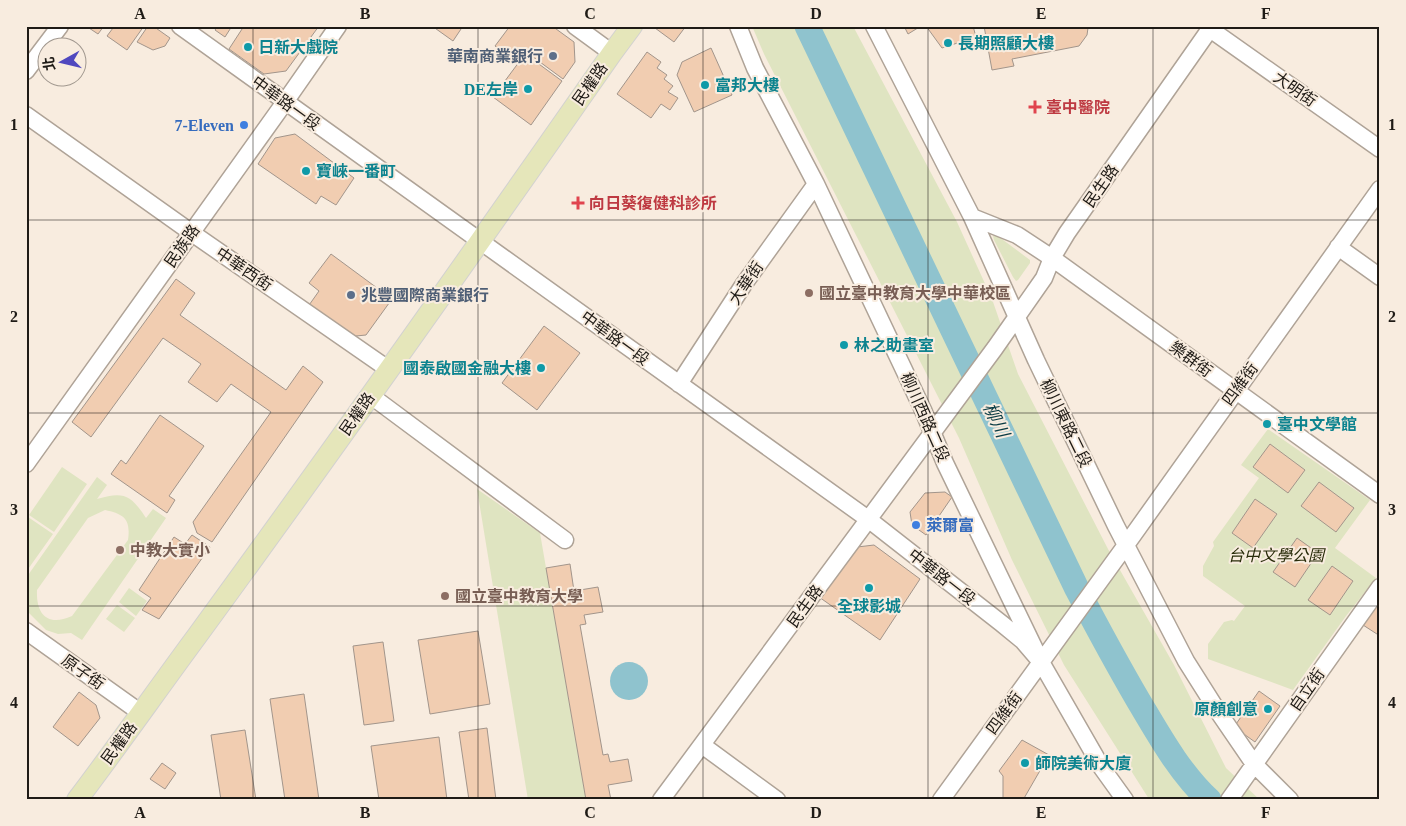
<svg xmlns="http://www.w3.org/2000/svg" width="1406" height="826" font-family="'Times New Roman','Noto Sans TC',serif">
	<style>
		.green { fill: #dfe4c1; fill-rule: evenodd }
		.water { fill: #8fc3ce }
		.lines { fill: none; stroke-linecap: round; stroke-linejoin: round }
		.river { stroke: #8fc3ce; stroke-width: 25 }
		.building { fill: #f1cdb1; stroke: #a2958b }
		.minor-casing { stroke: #afa397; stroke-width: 19 }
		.major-casing { stroke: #d2d1d0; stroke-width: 22 }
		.minor { stroke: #fff; stroke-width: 16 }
		.major { stroke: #e5e6ba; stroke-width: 20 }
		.grid { fill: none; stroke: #1f1b16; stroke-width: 1; stroke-opacity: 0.55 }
		.culture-dot { fill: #0f9aa8; stroke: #f8ecdf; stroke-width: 2 }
		.service-dot { fill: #5c6f8a; stroke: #f8ecdf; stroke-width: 2 }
		.health-dot { fill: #e0444e; stroke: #f8ecdf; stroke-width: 2 }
		.shop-dot { fill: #3f7fe0; stroke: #f8ecdf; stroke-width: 2 }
		.education-dot { fill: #8d6e63; stroke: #f8ecdf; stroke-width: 2 }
		.labels { text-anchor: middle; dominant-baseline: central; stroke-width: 4; stroke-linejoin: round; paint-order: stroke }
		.culture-label { font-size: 16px; font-weight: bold; fill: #0d838f; stroke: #f8ecdf; text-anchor: start }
		.service-label { font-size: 16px; font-weight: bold; fill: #4e5e75; stroke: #f8ecdf; text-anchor: end }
		.street-label { font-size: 16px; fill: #1f1b16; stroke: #f8ecdf }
		.health-label { font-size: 16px; font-weight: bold; fill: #be3a42; stroke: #f8ecdf; text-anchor: start }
		.shop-label { font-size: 16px; font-weight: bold; fill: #366cbe; stroke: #f8ecdf; text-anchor: end }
		.education-label { font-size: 16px; font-weight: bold; fill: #785e54; stroke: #f8ecdf; text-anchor: start }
		.park-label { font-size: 16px; font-style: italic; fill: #292c0a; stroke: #f8ecdf }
		.water-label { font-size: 18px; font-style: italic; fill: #0b3c45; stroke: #f8ecdf }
		.neatline { fill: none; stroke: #1f1b16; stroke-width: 2 }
		.grid-label { font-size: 16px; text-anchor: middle; font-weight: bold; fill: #1f1b16 }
	</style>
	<rect width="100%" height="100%" fill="#f8ecdf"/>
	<path class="green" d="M752,26H853L957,222L992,299L1018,374L1108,549L1174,665L1226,768L1260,800L1149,799L1064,665L1012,560L959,438L764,54Z
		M995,234L1030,260V263L1018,280L1016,281L1013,277L994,240L993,236Z
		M1268,429L1370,500L1335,548L1376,578L1346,616L1293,690L1208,659V644L1224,622L1232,620L1234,621L1245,606L1203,576V566L1214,546L1213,542L1259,478L1241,465Z
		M62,467L87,484L54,532L29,515Z
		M97,477L107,485L97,499C124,491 131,495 146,518L153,509L166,518L82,640L71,633L58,634L46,630L28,612L26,578ZM105,510C124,514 131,519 128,540L72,616C47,627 36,614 37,590L88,518Z
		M477,489L540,533L586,800H528Z
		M28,517L53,534L26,572V519Z
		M129,588L147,601L136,616L119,602Z
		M117,605L135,618L124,632L106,619Z"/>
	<path class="water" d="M610 681a19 19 0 1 1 38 0a19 19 0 1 1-38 0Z"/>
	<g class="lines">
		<path class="river" d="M807,26L1077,589C1097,627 1117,664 1138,700C1159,735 1179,772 1209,800"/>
	</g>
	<path class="building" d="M86,26H104L98,34Z
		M111,26H144L127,50L107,36L113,28Z
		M148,26H153L170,38L165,46L153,50L137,42Z
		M218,26H232L225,37L215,30Z
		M244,26H319L286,71L264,74L229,49Z
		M432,26H463L453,41Z
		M510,26H552L574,42L575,62L563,79L525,51L516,63L495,46Z
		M656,26H686L674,42L655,28Z
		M904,26H921L908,34Z
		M926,26H973L976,37L942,48Z
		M984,26H1093V27L1088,28L1087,35L1079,46L1012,59L1014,66L992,70Z
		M711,48L732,95L694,112L677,75L682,62Z
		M647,52L661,62L657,68L667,75L664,79L673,86L668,92L678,98L670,110L661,104L651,118L617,94Z
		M528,56L562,81L531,125L493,97L522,58L525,60Z
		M295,134L354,178L336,205L321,196L316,204L258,164L275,138Z
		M331,254L392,299L366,335L346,337L307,308L319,291L309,283Z
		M176,279L195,293L180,315L286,390L303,366L323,382L212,542L197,533L193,522L271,412L231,384L217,402L188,382L201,364L163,338L91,437L72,422Z
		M544,326L580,353L537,410L502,383Z
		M160,415L204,446L169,496L175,500L167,513L111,474L121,460L126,464Z
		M1270,444L1305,470L1288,493L1253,467Z
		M1319,482L1354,508L1336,532L1301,506Z
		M945,492L952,497L926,535L912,525L910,512L925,493Z
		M1255,499L1277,514L1253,548L1232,533Z
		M192,535L210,547L159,619L142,610L151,598L139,590L174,537L185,544Z
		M1297,538L1318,553L1295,587L1273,572Z
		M874,545L920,579L880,640L819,597L849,548Z
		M570,564L574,591L598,587L603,612L584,615L586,624L580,625L591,687L603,755L608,754L610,762L628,759L632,781L608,785L611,800H586L546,568Z
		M1332,566L1353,581L1330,615L1308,600Z
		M1380,601V636L1363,625Z
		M478,631L490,704L430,714L418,640Z
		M383,642L394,721L364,725L353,646Z
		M1259,691L1280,706L1255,742L1234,727Z
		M79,692L96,705L100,718L78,746L53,727Z
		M304,694L319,800H285L270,699Z
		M487,728L496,800H469L459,732Z
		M245,730L256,800H221L211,735Z
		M439,737L447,800H379L371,746Z
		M1022,740L1049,755L1023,800H997L1003,798V776L999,771Z
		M162,763L176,773L165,789L150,779Z"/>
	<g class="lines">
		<g class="minor-casing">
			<path id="minor" d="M180,26L868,519L1001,623L1023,641L1041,662
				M575,26L612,53
				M738,26L755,68L816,184L923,410L945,463L1041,662L1102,768L1125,800
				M874,26L972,217L1036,360L1116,526L1186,661L1217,710L1254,764L1290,800
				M1210,29L1380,149
				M26,71L60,26
				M26,115L192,233L388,369
				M972,217L1017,235L1052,258L1380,495
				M1338,247L1380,277
				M679,384L744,284L816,184
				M370,395L565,540
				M26,464L285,102L338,26
				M26,631L141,713
				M702,745L777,800
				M661,800L995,348L1044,278L1052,258L1067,233L1212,26
				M941,800L1126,545L1380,189
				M1229,800L1380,587"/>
		</g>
		<g class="major-casing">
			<path id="major" d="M77,800C118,746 157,690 197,636C338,443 476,248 612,53L632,26"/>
		</g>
		<use href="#minor" class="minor"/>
		<use href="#major" class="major"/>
	</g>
	<path class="grid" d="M253,26V800M478,26V800M703,26V800M928,26V800M1153,26V800M26,220H1380M26,413H1380M26,606H1380"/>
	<g class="culture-dot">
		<circle cx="948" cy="43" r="5"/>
		<circle cx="248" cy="47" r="5"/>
		<circle cx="705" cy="85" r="5"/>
		<circle cx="528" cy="89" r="5"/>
		<circle cx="306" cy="171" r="5"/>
		<circle cx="844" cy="345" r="5"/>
		<circle cx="541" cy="368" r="5"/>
		<circle cx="1267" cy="424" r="5"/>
		<circle cx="869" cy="588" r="5"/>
		<circle cx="1268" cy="709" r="5"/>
		<circle cx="1025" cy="763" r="5"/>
	</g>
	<g class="service-dot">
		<circle cx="553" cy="56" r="5"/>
		<circle cx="351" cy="295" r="5"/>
	</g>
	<g class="health-dot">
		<path d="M1032.5 99.5h5v5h5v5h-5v5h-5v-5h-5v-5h5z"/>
		<path d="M575.5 195.5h5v5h5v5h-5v5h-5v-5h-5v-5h5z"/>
	</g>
	<g class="shop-dot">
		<circle cx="244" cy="125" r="5"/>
		<circle cx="916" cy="525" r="5"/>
	</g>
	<g class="education-dot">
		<circle cx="809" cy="293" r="5"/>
		<circle cx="120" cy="550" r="5"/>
		<circle cx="445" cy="596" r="5"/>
	</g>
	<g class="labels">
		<g class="culture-label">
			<text x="958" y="43">長期照顧大樓</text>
			<text x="258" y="47">日新大戲院</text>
			<text x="715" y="85">富邦大樓</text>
			<text x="518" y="89" text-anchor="end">DE左岸</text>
			<text x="316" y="171">寶崍一番町</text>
			<text x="854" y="345">林之助畫室</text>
			<text x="531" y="368" text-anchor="end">國泰啟國金融大樓</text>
			<text x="1277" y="424">臺中文學館</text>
			<text x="869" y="606" text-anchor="middle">全球影城</text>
			<text x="1258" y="709" text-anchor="end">原顏創意</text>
			<text x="1035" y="763">師院美術大廈</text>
		</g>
		<g class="service-label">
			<text x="543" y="56">華南商業銀行</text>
			<text x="361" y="295" text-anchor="start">兆豐國際商業銀行</text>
		</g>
		<g class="street-label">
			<text transform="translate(590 84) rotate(-55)">民權路</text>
			<text transform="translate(1295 89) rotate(35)">大明街</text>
			<text transform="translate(286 103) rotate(36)">中華路一段</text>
			<text transform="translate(1101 186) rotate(-55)">民生路</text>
			<text transform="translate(182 246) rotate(-55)">民族路</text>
			<text transform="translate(244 269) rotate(34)">中華西街</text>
			<text transform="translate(746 283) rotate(-56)">大華街</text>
			<text transform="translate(615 338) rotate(36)">中華路一段</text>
			<text transform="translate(1191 359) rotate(36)">樂群街</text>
			<text transform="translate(1240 384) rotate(-54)">四維街</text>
			<text transform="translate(357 414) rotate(-55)">民權路</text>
			<text transform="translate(925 417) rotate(66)">柳川西路二段</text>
			<text transform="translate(1066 423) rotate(64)">柳川東路二段</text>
			<text transform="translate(942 577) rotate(38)">中華路一段</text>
			<text transform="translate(805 606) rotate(-54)">民生路</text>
			<text transform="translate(83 672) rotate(35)">原子街</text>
			<text transform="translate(1307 690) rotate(-55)">自立街</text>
			<text transform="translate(1004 713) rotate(-54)">四維街</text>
			<text transform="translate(119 743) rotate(-54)">民權路</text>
		</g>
		<g class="health-label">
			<text x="1046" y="107">臺中醫院</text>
			<text x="589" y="203">向日葵復健科診所</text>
		</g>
		<g class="shop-label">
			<text x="234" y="125">7-Eleven</text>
			<text x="926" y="525" text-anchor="start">萊爾富</text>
		</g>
		<g class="education-label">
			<text x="819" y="293">國立臺中教育大學中華校區</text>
			<text x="130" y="550">中教大實小</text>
			<text x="455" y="596">國立臺中教育大學</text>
		</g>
		<g class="park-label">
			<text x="1276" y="555">台中文學公園</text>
		</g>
		<g class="water-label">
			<text transform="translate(996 420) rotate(64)">柳川</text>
		</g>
	</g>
	<rect width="1406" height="826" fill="none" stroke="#f8ecdf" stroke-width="55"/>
	<g transform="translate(62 62) rotate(262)"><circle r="24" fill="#f8ecdf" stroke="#a1988f"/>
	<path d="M0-4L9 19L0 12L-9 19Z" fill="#5048bf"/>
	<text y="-8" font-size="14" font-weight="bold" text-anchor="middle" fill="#1f1b16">北</text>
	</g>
	<rect x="28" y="28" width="1350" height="770" class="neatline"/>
	<g class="grid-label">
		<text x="140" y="19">A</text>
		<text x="365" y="19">B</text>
		<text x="590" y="19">C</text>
		<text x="816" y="19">D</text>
		<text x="1041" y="19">E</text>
		<text x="1266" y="19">F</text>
		<text x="14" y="130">1</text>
		<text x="1392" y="130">1</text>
		<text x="14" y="322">2</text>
		<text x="1392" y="322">2</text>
		<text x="14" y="515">3</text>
		<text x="1392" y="515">3</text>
		<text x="14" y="708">4</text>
		<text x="1392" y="708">4</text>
		<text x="140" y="818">A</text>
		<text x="365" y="818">B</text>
		<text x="590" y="818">C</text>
		<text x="816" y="818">D</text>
		<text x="1041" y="818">E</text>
		<text x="1266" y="818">F</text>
	</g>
</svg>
